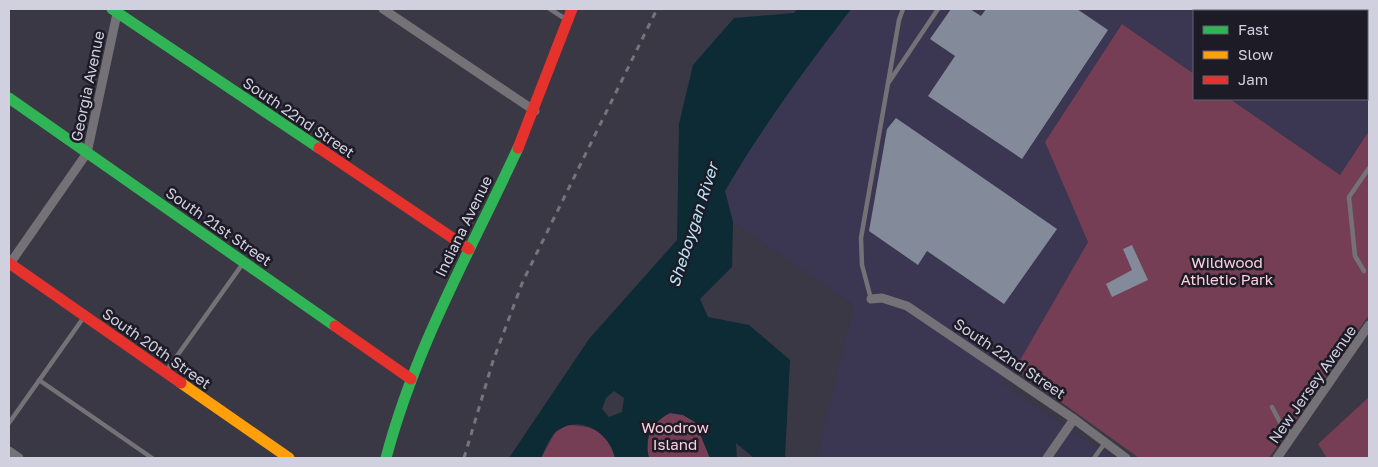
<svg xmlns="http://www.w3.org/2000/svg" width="1378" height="467" font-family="'Golos Text',sans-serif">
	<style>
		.built { fill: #3b3652 }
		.green { fill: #753e54 }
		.water { fill: #0c2b35; fill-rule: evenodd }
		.building { fill: #838a9a }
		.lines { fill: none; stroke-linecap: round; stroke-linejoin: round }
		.lane { stroke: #757277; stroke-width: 4.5 }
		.street { stroke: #757277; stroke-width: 9 }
		.fast { stroke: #30b455; stroke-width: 11 }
		.slow { stroke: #ff9f0a; stroke-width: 11 }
		.jam { stroke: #e5322d; stroke-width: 11 }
		.rail { stroke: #75747b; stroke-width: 3; stroke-dasharray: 6 6; stroke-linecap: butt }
		.labels { text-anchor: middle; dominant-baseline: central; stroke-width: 5; stroke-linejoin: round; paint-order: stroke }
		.street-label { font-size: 15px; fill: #d1d0df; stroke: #1d1b26 }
		.park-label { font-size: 15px; fill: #fed0de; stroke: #1d1b26 }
		.water-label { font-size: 16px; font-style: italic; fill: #b8e7fa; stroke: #1d1b26 }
	</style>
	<rect width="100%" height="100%" fill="#393844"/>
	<path class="built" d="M851,9H1369V131L1340,175L1230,99H1367V11H1194V74L1122,24L1045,142L1088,242L1015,369L1002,383L1111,458H817L854,305L733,222L725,191L743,160L794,84Z"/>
	<path class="green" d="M1122,24L1194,74V99H1230L1340,175L1369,131V315L1269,458H1139L1015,369L1088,242L1045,142Z
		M1369,397V458H1327L1318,444Z
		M670,413L683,415L695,422L710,458H649C644,438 651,423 670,413Z
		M568,425C594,426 609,432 615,458H541L556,431Z"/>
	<path class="water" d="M797,9H851C806,68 762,127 725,191L733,222L732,267L700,299L708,317L749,325L790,360L785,458H754L736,443L737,458H710L695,422L683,415L670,413C651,422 644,438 649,458H615C610,434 581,413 557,431C550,436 545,450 541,458H509L589,339L677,240L679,124L693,65L734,18L794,13ZM614,391L624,398L622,412L609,417L602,409L606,398Z"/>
	<path class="building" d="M951,9H970L981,16L986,9H1077L1108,30L1022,159L928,96L955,56L930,39Z
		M896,118L1057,229L1004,304L927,251L918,265L869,231L887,129Z
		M1132,245L1148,280L1112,297L1106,284L1132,270L1123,249Z"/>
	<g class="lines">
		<path class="lane" d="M550,9L567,20
			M889,82L938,9
			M1364,271L1355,256L1349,197L1369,168
			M871,299L862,265L861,238L899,20L903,9
			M167,370L244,262
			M39,380L152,458
			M1272,407L1282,426L1293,434
			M9,423L84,317
			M1094,458L1105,443"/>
		<path class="street" d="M383,9L535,111
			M9,265L87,153L118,9
			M871,299L882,298L907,306L1074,419L1126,458
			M9,451L19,458
			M1047,458L1074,419
			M1277,458L1369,325"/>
		<path class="fast" d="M112,9L319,148
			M9,98L335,326
			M386,458C416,345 470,252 518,148"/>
		<path class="slow" d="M181,383L289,458"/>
		<path class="jam" d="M319,148L469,249
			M518,148L572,9
			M9,263L181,383
			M335,326L411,379"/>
		<path class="rail" d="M464,458L493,361L523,281L657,9"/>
	</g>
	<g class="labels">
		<g class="street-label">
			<text transform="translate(87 86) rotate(-78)">Georgia Avenue</text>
			<text transform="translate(299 117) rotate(34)">South 22nd Street</text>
			<text transform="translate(219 226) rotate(35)">South 21st Street</text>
			<text transform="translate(463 226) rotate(-64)">Indiana Avenue</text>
			<text transform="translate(157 348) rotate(35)">South 20th Street</text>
			<text transform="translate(1010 358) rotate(34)">South 22nd Street</text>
			<text transform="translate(1312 384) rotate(-55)">New Jersey Avenue</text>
		</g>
		<g class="park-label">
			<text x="1227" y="262">Wildwood<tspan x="1227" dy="17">Athletic Park</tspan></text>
			<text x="675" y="427">Woodrow<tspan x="675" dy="17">Island</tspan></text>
		</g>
		<g class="water-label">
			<text transform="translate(693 225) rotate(-72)">Sheboygan River</text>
		</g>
	</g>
	<rect width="1378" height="467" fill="none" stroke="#d1d0df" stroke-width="20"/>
	<rect x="1193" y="10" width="175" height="90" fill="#1d1b26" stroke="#656370"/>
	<rect x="1203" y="26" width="25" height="8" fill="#30b455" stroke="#656370"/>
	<text x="1238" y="35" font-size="15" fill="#d1d0df">Fast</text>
	<rect x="1203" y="51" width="25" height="8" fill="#ff9f0a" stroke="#656370"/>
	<text x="1238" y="60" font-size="15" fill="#d1d0df">Slow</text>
	<rect x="1203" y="76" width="25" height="8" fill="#e5322d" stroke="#656370"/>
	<text x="1238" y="85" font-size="15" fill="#d1d0df">Jam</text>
</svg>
